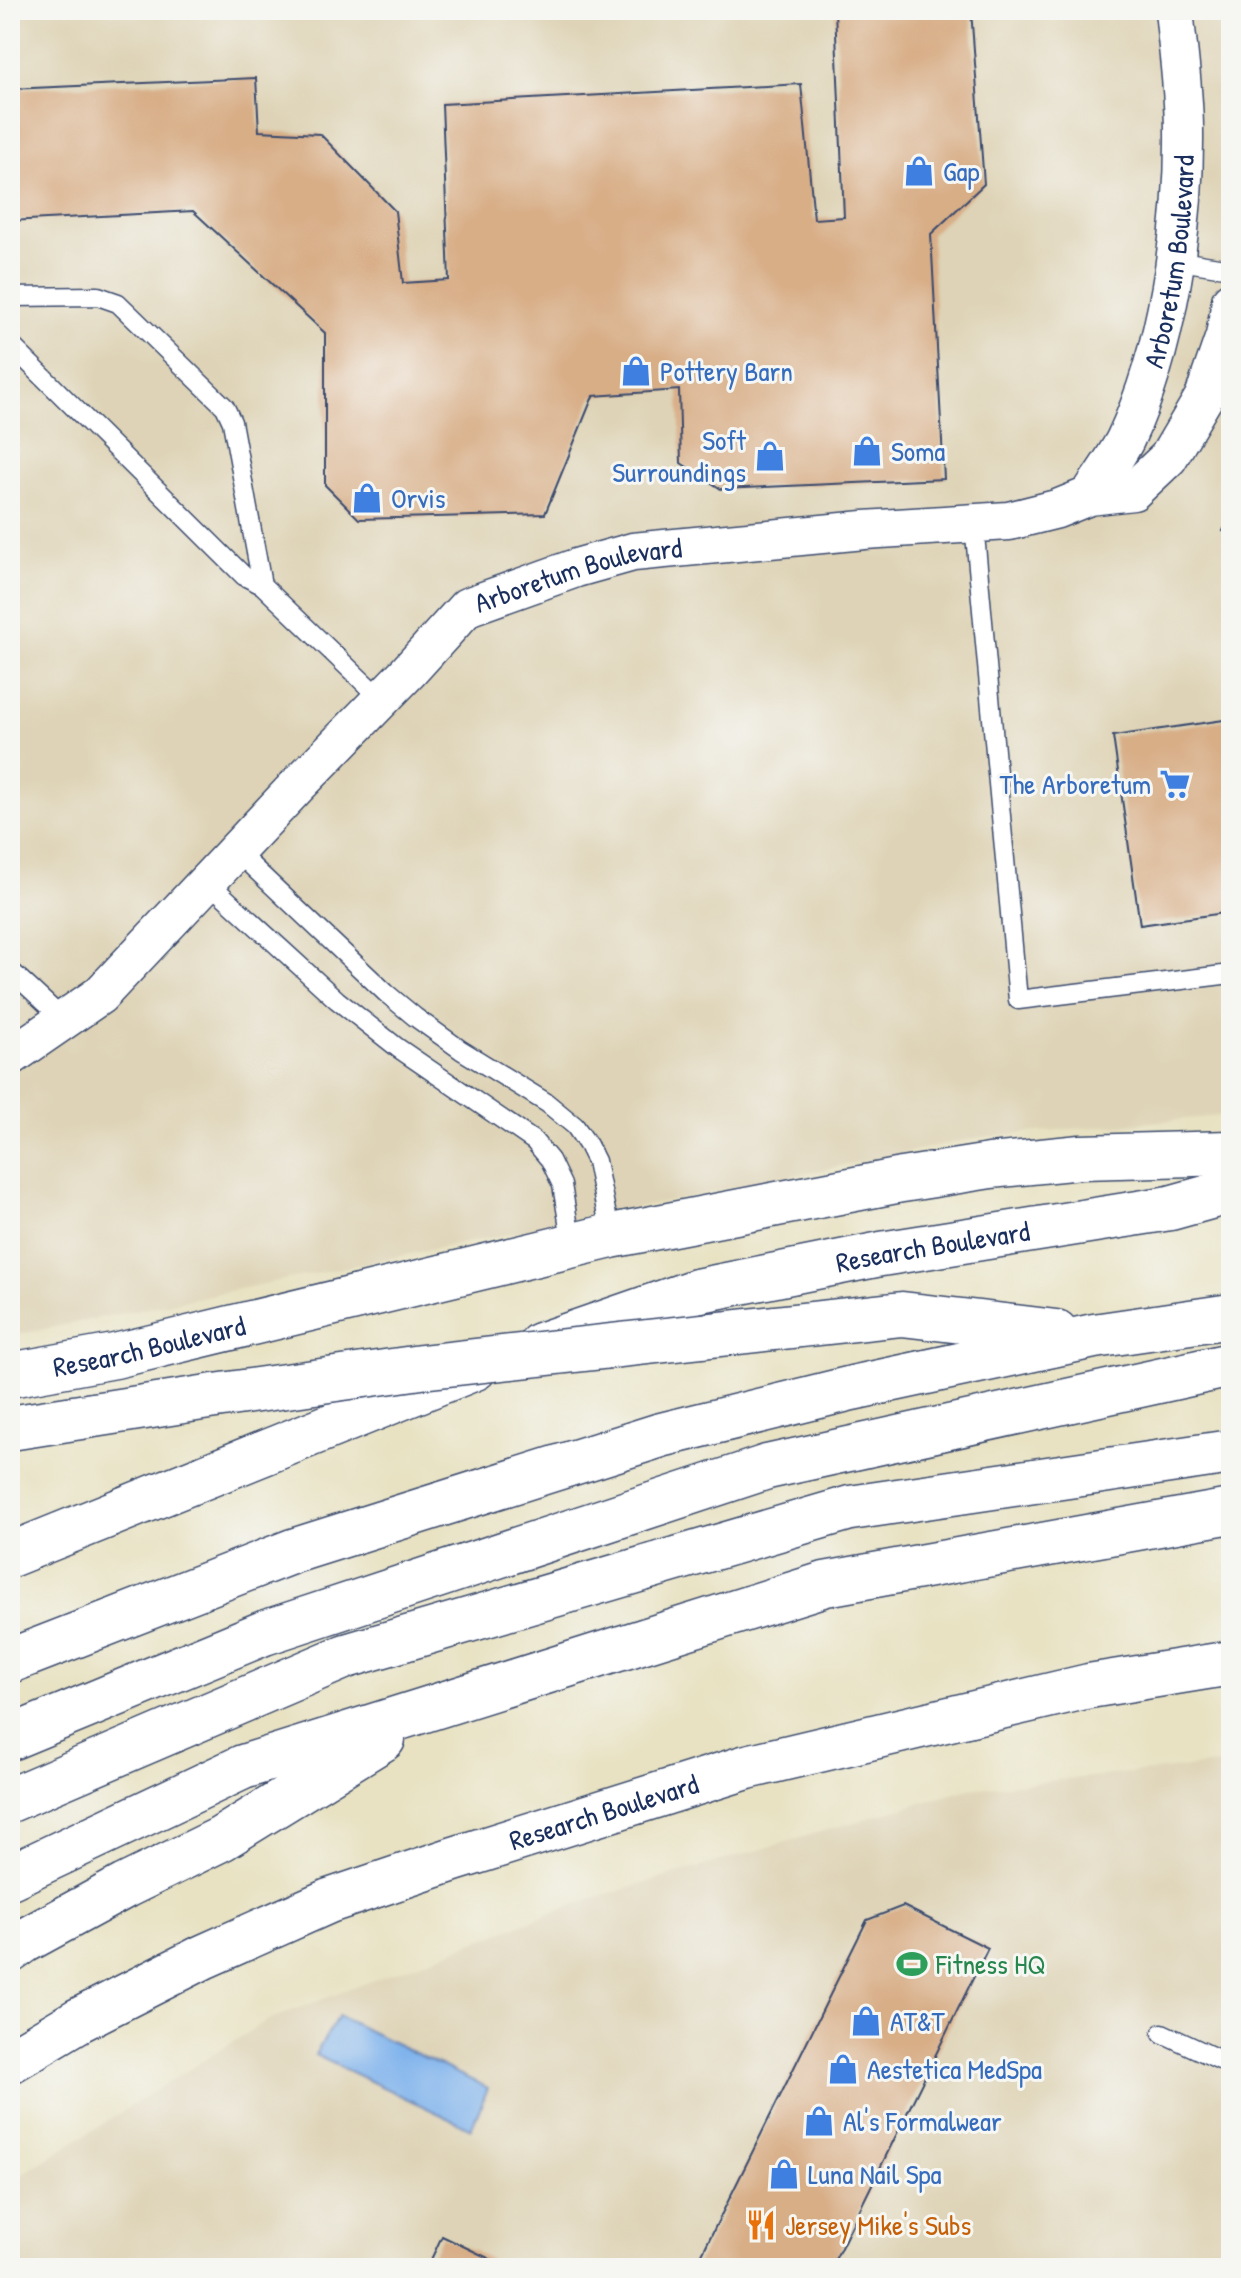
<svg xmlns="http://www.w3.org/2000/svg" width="1241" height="2278" font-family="'Patrick Hand',sans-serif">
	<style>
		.built { fill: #ded3b6 }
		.water { fill: #7fb2ec; stroke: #4d70a5; stroke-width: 2 }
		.building { fill: #d8ae87 }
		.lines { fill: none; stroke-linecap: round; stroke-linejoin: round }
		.lane-casing { stroke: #3a4a6d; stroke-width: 21 }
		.street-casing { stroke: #3a4a6d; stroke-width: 41 }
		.secondary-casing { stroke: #3a4a6d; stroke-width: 47 }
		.highway-casing { stroke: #3a4a6d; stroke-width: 47 }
		.lane { stroke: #fff; stroke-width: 18 }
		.street { stroke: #fff; stroke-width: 38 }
		.secondary { stroke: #fff; stroke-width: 44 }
		.highway { stroke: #fff; stroke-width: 44 }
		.highway-bridge-casing { stroke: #3a4a6d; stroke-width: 47; stroke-linecap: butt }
		.highway-bridge { stroke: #fff; stroke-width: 44 }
		.labels { text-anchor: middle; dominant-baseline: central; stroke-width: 6; stroke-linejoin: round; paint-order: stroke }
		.shop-label { font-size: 28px; fill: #366cbe; stroke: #f6f6f2; text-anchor: start }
		.street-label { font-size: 28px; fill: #1b2f5e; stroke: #f6f6f2 }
		.leisure-label { font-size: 28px; fill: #27864d; stroke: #f6f6f2; text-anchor: start }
		.food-label { font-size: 28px; fill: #c56008; stroke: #f6f6f2; text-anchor: start }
	</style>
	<rect width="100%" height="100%" fill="#f6f6f2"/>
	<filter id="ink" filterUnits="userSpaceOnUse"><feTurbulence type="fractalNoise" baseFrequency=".0125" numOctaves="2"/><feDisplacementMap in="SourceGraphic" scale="16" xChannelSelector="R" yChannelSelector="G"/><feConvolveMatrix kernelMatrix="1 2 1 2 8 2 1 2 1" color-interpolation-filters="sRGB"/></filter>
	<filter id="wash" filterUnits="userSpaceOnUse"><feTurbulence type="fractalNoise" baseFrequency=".006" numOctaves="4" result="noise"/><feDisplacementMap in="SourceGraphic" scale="32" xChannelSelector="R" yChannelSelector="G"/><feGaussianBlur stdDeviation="1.8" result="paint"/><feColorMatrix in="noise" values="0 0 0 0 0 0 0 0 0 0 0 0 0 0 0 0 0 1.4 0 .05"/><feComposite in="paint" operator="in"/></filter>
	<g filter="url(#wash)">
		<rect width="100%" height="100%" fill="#e8e2c2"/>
		<path class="built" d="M10,10H1231V1115L981,1137L10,1336Z
			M1231,1763V2268H10V2182L268,2020L584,1901L969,1789Z"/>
		<path class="water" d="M338,2016L488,2088L471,2129L315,2055Z"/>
		<g id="blocks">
			<path class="building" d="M835,10H971L984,184L931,234L944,479L721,489L681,463L679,390L593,396L545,514L359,519L325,485V333L193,211L10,221V89L256,78L259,131L320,134L395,211L403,283L449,280L442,104L801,84L814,219L844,217Z
				M1231,514V536L1223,531Z
				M1231,719V912L1140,925L1113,736Z
				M903,1906L988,1948L831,2268H695L867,1920Z
				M442,2236L509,2268H427Z"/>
		</g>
	</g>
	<g filter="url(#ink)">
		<use href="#blocks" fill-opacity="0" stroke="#3a4a6d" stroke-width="2"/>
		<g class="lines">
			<g class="lane-casing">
				<path id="lane" d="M1174,260L1231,269
					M10,297L98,296L118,303L225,407L232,422L262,585
					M10,344L244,576L262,585L381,699
					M974,524L1018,1000L1231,974
					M237,852L386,993L415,1017L461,1050L547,1103L575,1126L588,1145L596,1161L611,1236
					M208,882L337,1000L398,1048L534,1141L550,1160L562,1185L572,1245
					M10,970L64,1020
					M1162,2033L1231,2065"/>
			</g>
			<g class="street-casing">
				<g id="street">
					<path id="s1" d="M1089,496C1101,478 1115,459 1125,440C1167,351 1185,229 1184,131C1184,91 1178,50 1174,10"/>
					<path id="s2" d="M10,1057L100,995L297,786L408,672L467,607L576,568L633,552L864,530L1009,521L1057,509L1089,496L1133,491L1168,458L1204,397L1225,336L1231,301"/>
				</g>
			</g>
			<g class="secondary-casing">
				<g id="secondary">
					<path id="s3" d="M540,1345L696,1291L881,1254L1170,1208L1231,1191"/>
					<path id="s4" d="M10,1375L115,1356L611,1236L902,1180L990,1166L1081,1157L1231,1153"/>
					<path d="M10,1555L475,1368"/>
					<path id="s5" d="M10,2061L79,2020L203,1957L329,1901L454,1859L747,1767L1089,1686L1231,1663"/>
				</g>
			</g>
			<g class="highway-casing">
				<path id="highway" d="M774,1328L902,1314L1056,1332
					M10,1428L215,1396
					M10,1661L293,1551L661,1435L852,1388L1094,1336L1231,1316
					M10,1738L264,1633L767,1467L1231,1365
					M10,1800L346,1656L850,1508L1231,1452
					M10,1877L243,1767L825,1584L1231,1511
					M10,1951L24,1941L125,1886L221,1839L383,1739"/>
			</g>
			<use href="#lane" class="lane"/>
			<use href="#street" class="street"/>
			<use href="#secondary" class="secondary"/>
			<use href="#highway" class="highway"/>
			<g class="highway-bridge-casing">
				<path id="highway-bridge" d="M215,1396L421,1367L774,1328"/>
			</g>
			<use href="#highway-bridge" class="highway-bridge"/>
		</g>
	</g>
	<defs>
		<g id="shop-bare" transform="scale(2.4)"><path d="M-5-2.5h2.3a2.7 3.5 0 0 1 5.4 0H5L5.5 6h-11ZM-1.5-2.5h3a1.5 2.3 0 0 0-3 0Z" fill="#3f7fe0" stroke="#f6f6f2" stroke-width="2.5" paint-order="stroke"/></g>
		<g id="supermarket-bare" transform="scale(2.4)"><path d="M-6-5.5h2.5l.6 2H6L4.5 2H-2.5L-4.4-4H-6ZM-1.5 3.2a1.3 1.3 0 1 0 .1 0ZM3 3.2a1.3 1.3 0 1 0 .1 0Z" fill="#3f7fe0" stroke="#f6f6f2" stroke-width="2.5" paint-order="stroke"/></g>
		<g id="stadium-bare" transform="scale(2.4)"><path d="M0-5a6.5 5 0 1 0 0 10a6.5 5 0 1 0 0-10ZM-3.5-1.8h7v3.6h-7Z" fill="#2e9e5b" stroke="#f6f6f2" stroke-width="2.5" paint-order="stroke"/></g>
		<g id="restaurant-bare" transform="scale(2.4)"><path d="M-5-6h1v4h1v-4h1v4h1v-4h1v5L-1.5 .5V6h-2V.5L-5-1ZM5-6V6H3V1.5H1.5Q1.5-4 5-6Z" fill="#e8710a" stroke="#f6f6f2" stroke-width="2.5" paint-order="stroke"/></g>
	</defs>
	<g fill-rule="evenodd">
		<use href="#shop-bare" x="919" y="171"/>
		<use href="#shop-bare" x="636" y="371"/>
		<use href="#shop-bare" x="867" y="451"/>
		<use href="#shop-bare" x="770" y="456"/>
		<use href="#shop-bare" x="367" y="498"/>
		<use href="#supermarket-bare" x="1175" y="784"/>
		<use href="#stadium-bare" x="912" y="1964"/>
		<use href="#shop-bare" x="866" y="2021"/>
		<use href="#shop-bare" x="843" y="2069"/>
		<use href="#shop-bare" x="819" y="2121"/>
		<use href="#shop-bare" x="784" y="2174"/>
		<use href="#restaurant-bare" x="761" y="2225"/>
	</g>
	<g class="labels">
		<g class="shop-label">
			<text x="943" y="171">Gap</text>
			<text x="660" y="371">Pottery Barn</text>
			<text x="746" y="440" text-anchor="end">Soft<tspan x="746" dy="32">Surroundings</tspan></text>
			<text x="891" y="451">Soma</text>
			<text x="391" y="498">Orvis</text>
			<text x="1151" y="784" text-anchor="end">The Arboretum</text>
			<text x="890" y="2021">AT&amp;T</text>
			<text x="867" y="2069">Aestetica MedSpa</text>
			<text x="843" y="2121">Al's Formalwear</text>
			<text x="808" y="2174">Luna Nail Spa</text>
		</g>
		<g class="street-label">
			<text stroke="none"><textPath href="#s1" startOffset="252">Arboretum Boulevard</textPath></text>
			<text stroke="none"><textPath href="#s2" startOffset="760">Arboretum Boulevard</textPath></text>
			<text stroke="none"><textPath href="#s3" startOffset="406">Research Boulevard</textPath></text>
			<text stroke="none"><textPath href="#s4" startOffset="142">Research Boulevard</textPath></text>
			<text stroke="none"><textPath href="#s5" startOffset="646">Research Boulevard</textPath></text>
		</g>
		<g class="leisure-label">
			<text x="936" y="1964">Fitness HQ</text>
		</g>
		<g class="food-label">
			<text x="785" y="2225">Jersey Mike's Subs</text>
		</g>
	</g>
	<rect width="1241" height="2278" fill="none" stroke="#f6f6f2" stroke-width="40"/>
</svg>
